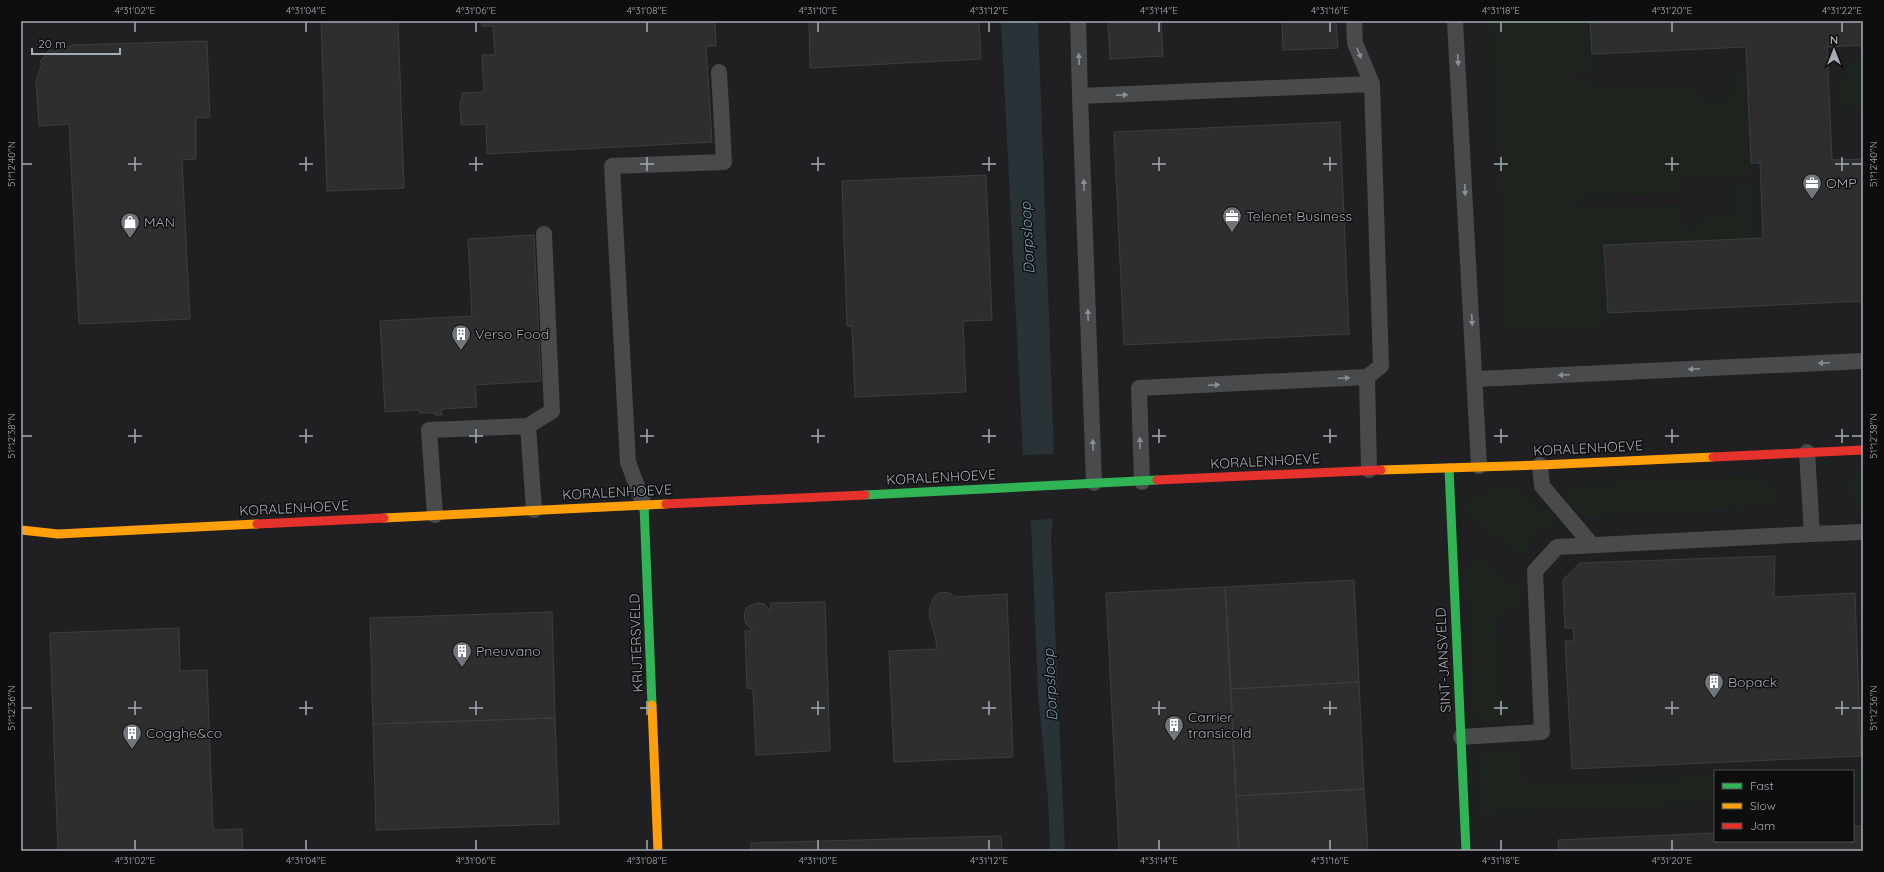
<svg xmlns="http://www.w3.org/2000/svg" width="1884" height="872" font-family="Quicksand,sans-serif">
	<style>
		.built { fill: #202022; fill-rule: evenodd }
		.green { fill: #1d241e }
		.water { fill: #293337 }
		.building { fill: #2e2e2f; stroke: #3c3e40 }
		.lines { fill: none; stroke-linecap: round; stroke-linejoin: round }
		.lane { stroke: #484a4c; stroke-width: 16 }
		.fast { stroke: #30b455; stroke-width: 9 }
		.slow { stroke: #ff9f0a; stroke-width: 9 }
		.jam { stroke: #e5322d; stroke-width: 9 }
		.oneway { fill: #888f96 }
		.ticks { fill: none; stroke: #a4acb5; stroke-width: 1.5 }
		.labels { text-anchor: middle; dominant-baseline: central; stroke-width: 3; stroke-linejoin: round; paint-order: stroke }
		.poi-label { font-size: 14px; fill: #a4acb5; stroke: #0e0e0f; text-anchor: start }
		.street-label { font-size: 14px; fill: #a4acb5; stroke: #0e0e0f }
		.water-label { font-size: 15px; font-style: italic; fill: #7aa2b1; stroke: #0e0e0f }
		.neatline { fill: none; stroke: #a4acb5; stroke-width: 1.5 }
		.ticks-label { font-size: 10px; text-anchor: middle; fill: #a4acb5 }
	</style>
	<rect width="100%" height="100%" fill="#131314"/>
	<path class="built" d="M21,21H1863V851H21ZM1715,771H1853V841H1715Z"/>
	<path class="green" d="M1490,21H1590L1593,72H1573V82H1593V88L1693,85L1701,100L1721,102L1735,89V71H1747L1751,175L1683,178V193L1578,197L1579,209L1684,205V228H1698V218L1734,217L1733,186L1752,185L1754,238L1605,245L1608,325L1506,330Z
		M1863,57V101L1853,109H1846C1833,93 1843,62 1863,57Z
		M1857,471H1863V506H1853L1847,484Z
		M1756,475L1772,487L1775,506L1584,518L1566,499L1573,485Z
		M1513,484L1562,524L1535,530L1523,560L1466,513L1470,497Z
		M1478,557L1521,590L1522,603L1498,619L1501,702L1514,711C1497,723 1494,728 1474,717L1465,566Z
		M1523,748L1526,785L1715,777V803L1480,814L1478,750Z
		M1853,771H1863V796H1853Z"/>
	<path class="water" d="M1001,21H1038L1054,454L1023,455Z
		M1053,519L1051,537L1065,851H1050L1048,798L1038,694L1031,520Z"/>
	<path class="building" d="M321,21H398L404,188L327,191Z
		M482,21H715L716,46H706L712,142L487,154L486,124L461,125L460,101H462V93L484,92L482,55H495L493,26H482Z
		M809,21H979L981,59L810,68Z
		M1108,21H1161L1163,56L1110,59Z
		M1282,21H1336L1338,48L1283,50Z
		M1590,21H1863V45L1827,47L1832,160L1863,159V301L1608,313L1604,245L1763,238L1760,163H1751L1746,47L1592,54Z
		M207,41L210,117L196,118V159L182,160L190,319L79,324L69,124L39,126L36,81L42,64L40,62L50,49L53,52L73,45Z
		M1340,122L1349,334L1124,345L1114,132Z
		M986,175L992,320L963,321L966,392L855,397L852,326H847L842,181Z
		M534,235L541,381L475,385L477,407L441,409L442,415H435V413H420L419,410L385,412L380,321L472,316L468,239Z
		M1775,556L1774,597L1855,593L1861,756L1572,769L1565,641H1574L1573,628H1565L1563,580L1580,563Z
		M1354,580L1359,682L1231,689L1225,587Z
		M1225,587L1239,851H1119L1106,593Z
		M942,592L949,593L955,597L1007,594L1013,757L894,762L889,651L937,649L936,641L929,615L930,606L935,596Z
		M825,602L830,751L756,755L753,689L747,688L745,631H753L746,624L744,615L746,609L749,606L758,603L764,604L771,611V603Z
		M552,612L555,718L373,724L370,618Z
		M179,628L180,671L207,670L213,830L242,829L243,851H58L50,633Z
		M1359,682L1364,789L1236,796L1231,689Z
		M555,718L559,824L376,830L373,724Z
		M1364,789L1368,851H1239L1236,796Z
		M1853,826H1863V851H1559L1558,840L1715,833V841H1853Z
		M1001,836L1002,851H751V843Z"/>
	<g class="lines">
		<path class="lane" d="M1078,21L1080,96
			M1354,21L1355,43L1372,84
			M1455,21L1479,466
			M1475,379L1863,361
			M1540,465L1542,486L1592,545
			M1142,482L1139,388L1367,377L1369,470
			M1094,483L1080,96L1372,84L1381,366L1367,377
			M644,505L628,462L612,166L724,162L719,72
			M534,510L528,426L552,411L544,234
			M435,515L429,430L528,426
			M1812,534L1863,532
			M1461,737L1542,732L1535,571L1557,547L1812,534L1807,452"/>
		<path class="fast" d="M1449,468L1466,851
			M865,495L1157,480
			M644,505L652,705"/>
		<path class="slow" d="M1381,470L1540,465L1713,457
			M384,518L666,504
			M21,530L58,534L257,524
			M652,705L658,851"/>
		<path class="jam" d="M1713,457L1863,450
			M1157,480L1381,470
			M666,504L865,495
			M257,524L384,518"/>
	</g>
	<defs><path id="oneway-solid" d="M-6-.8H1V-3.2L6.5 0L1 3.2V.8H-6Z"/></defs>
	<g class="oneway">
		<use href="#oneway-solid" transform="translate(1359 53) rotate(68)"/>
		<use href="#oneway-solid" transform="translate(1079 59) rotate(-92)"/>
		<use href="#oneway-solid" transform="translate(1458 60) rotate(87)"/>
		<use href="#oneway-solid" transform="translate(1122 95) rotate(-2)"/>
		<use href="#oneway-solid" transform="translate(1084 185) rotate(-92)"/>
		<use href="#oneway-solid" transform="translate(1465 190) rotate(87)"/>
		<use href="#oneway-solid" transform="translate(1088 315) rotate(-92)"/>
		<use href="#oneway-solid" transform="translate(1472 320) rotate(87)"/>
		<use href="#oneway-solid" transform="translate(1824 363) rotate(177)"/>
		<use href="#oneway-solid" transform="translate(1694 369) rotate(177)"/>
		<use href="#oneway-solid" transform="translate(1564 375) rotate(177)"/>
		<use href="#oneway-solid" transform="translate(1344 378) rotate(-3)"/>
		<use href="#oneway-solid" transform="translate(1214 385) rotate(-3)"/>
		<use href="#oneway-solid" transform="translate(1140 443) rotate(-92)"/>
		<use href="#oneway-solid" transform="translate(1093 445) rotate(-92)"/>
	</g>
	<path class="ticks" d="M135,22V32M306,22V32M476,22V32M647,22V32M818,22V32M989,22V32M1159,22V32M1330,22V32M1501,22V32M1672,22V32M1842,22V32M135,157V171M306,157V171M476,157V171M647,157V171M818,157V171M989,157V171M1159,157V171M1330,157V171M1501,157V171M1672,157V171M1842,157V171M22,164H32M128,164H142M299,164H313M469,164H483M640,164H654M811,164H825M982,164H996M1152,164H1166M1323,164H1337M1494,164H1508M1665,164H1679M1835,164H1849M1852,164H1862M135,429V443M306,429V443M476,429V443M647,429V443M818,429V443M989,429V443M1159,429V443M1330,429V443M1501,429V443M1672,429V443M1842,429V443M22,436H32M128,436H142M299,436H313M469,436H483M640,436H654M811,436H825M982,436H996M1152,436H1166M1323,436H1337M1494,436H1508M1665,436H1679M1835,436H1849M1852,436H1862M135,701V715M306,701V715M476,701V715M647,701V715M818,701V715M989,701V715M1159,701V715M1330,701V715M1501,701V715M1672,701V715M1842,701V715M22,708H32M128,708H142M299,708H313M469,708H483M640,708H654M811,708H825M982,708H996M1152,708H1166M1323,708H1337M1494,708H1508M1665,708H1679M1835,708H1849M1852,708H1862M135,840V850M306,840V850M476,840V850M647,840V850M818,840V850M989,840V850M1159,840V850M1330,840V850M1501,840V850M1672,840V850"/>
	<defs>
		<g id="office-pin" transform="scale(1)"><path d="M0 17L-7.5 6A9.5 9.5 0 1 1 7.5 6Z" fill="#71767d" stroke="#0e0e0f"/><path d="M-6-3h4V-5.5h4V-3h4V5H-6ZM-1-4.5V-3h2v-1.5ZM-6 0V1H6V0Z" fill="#fff"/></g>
		<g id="shop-pin" transform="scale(1)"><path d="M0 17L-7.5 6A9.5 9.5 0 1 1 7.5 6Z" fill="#71767d" stroke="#0e0e0f"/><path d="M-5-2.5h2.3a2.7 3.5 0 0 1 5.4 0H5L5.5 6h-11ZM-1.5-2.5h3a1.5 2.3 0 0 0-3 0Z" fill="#fff"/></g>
		<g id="building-pin" transform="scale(1)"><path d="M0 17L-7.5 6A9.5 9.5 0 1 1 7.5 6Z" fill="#71767d" stroke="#0e0e0f"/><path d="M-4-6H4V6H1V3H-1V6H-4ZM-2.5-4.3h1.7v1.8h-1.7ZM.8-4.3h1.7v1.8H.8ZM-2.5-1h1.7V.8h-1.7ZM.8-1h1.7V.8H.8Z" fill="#fff"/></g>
	</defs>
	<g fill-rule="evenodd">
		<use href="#office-pin" x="1812" y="183"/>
		<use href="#office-pin" x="1232" y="216"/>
		<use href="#shop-pin" x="130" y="222"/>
		<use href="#building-pin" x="461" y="334"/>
		<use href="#building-pin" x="462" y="651"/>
		<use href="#building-pin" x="1714" y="682"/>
		<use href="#building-pin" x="1174" y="725"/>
		<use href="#building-pin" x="132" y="733"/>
	</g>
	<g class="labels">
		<g class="poi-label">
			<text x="1826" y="183">OMP</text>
			<text x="1246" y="216">Telenet Business</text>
			<text x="144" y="222">MAN</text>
			<text x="475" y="334">Verso Food</text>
			<text x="476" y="651">Pneuvano</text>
			<text x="1728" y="682">Bopack</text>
			<text x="1188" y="717">Carrier<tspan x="1188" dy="16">transicold</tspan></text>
			<text x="146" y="733">Cogghe&amp;co</text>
		</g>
		<g class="street-label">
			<text transform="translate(1588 448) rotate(-3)">KORALENHOEVE</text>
			<text transform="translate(1265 461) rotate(-3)">KORALENHOEVE</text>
			<text transform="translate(941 477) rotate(-3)">KORALENHOEVE</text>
			<text transform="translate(617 492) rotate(-3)">KORALENHOEVE</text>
			<text transform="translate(294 508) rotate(-3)">KORALENHOEVE</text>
			<text transform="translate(636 643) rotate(-92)">KRIJTERSVELD</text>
			<text transform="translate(1443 660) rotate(-93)">SINT-JANSVELD</text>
		</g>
		<g class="water-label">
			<text transform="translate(1027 238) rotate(-93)">Dorpsloop</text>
			<text transform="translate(1050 685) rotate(-93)">Dorpsloop</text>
		</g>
	</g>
	<rect width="1884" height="872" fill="none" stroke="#0e0e0f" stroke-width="44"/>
	<rect x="1714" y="770" width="140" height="72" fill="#0e0e0f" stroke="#4a4d51"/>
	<rect x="1722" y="783" width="20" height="6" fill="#30b455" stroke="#4a4d51"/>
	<text x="1750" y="790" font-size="12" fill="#a4acb5">Fast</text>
	<rect x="1722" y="803" width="20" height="6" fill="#ff9f0a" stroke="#4a4d51"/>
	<text x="1750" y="810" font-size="12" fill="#a4acb5">Slow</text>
	<rect x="1722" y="823" width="20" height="6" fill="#e5322d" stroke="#4a4d51"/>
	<text x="1750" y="830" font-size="12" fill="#a4acb5">Jam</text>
	<g transform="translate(1834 50)" stroke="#0e0e0f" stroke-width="3" paint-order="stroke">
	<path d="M0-3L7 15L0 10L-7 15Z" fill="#a4acb5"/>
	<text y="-6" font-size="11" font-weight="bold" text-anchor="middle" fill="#a4acb5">N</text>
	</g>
	<path d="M32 48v6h88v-6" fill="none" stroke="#a4acb5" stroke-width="2"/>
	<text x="38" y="48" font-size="12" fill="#a4acb5" stroke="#0e0e0f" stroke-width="3" paint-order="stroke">20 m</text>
	<rect x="22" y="22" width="1840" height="828" class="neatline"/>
	<g class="ticks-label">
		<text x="135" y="14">4°31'02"E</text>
		<text x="306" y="14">4°31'04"E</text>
		<text x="476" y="14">4°31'06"E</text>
		<text x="647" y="14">4°31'08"E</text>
		<text x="818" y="14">4°31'10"E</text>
		<text x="989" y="14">4°31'12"E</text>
		<text x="1159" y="14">4°31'14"E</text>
		<text x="1330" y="14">4°31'16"E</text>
		<text x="1501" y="14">4°31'18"E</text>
		<text x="1672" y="14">4°31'20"E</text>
		<text x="1842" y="14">4°31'22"E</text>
		<text transform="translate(11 164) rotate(-90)" y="4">51°12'40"N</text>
		<text transform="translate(1873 164) rotate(-90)" y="4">51°12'40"N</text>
		<text transform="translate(11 436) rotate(-90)" y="4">51°12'38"N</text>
		<text transform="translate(1873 436) rotate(-90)" y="4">51°12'38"N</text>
		<text transform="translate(11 708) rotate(-90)" y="4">51°12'36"N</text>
		<text transform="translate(1873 708) rotate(-90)" y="4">51°12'36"N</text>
		<text x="135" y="864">4°31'02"E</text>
		<text x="306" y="864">4°31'04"E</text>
		<text x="476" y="864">4°31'06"E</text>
		<text x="647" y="864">4°31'08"E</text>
		<text x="818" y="864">4°31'10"E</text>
		<text x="989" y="864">4°31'12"E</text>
		<text x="1159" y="864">4°31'14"E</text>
		<text x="1330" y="864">4°31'16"E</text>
		<text x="1501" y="864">4°31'18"E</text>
		<text x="1672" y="864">4°31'20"E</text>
	</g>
</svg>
